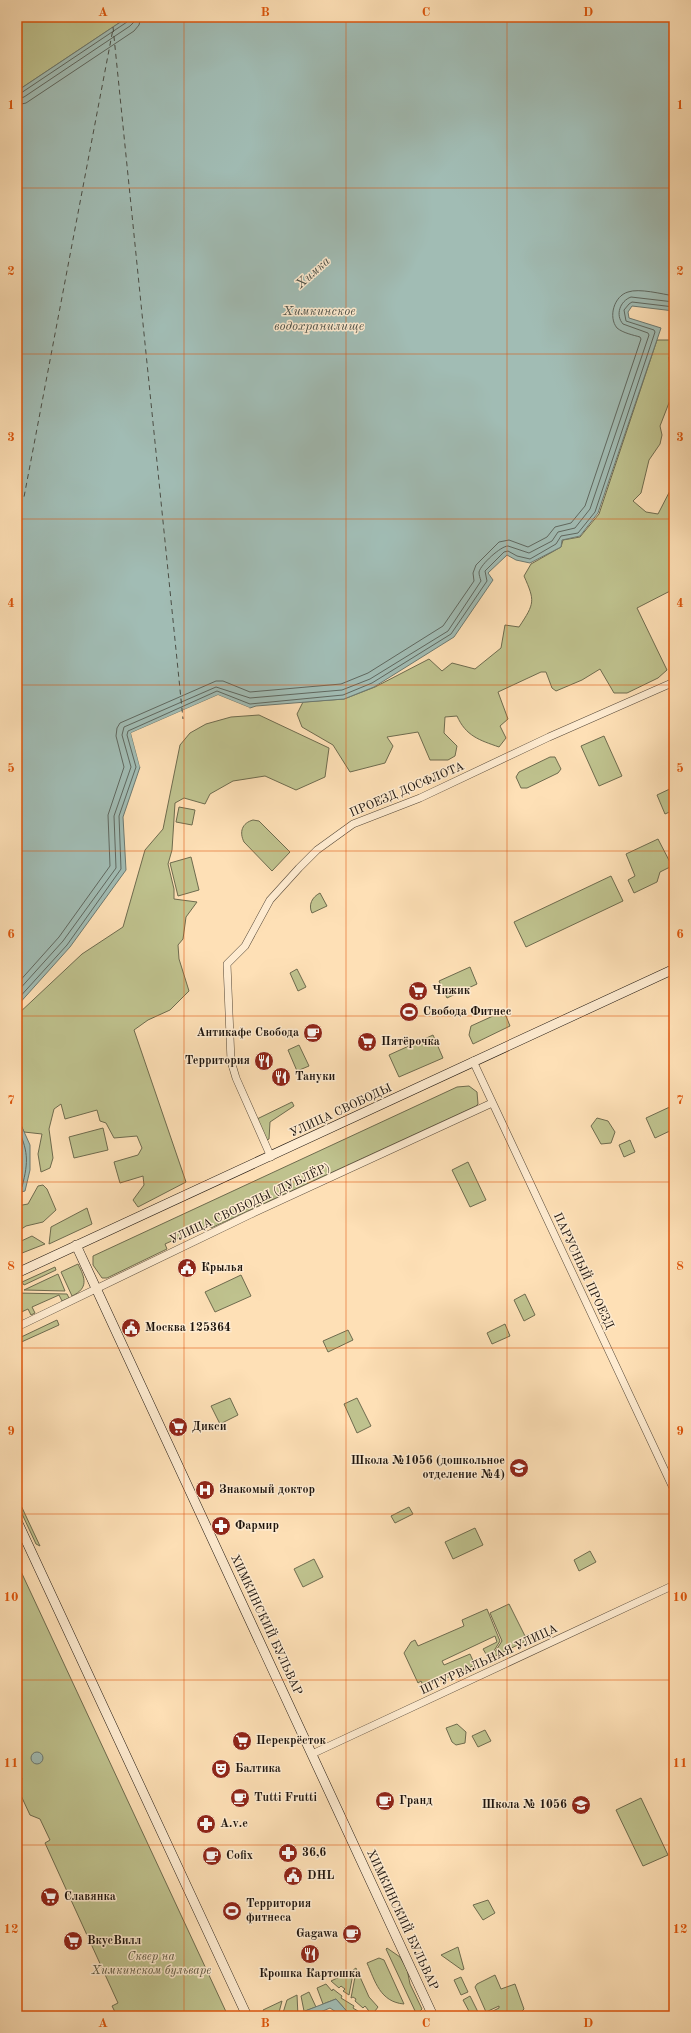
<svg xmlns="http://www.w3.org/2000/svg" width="691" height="2033" font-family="'Old Standard TT',serif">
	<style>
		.green { fill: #bfc28e; stroke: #6e6b4e }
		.water { fill: #a1bcb4; stroke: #6c7971 }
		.pier { fill: #fee0b6 }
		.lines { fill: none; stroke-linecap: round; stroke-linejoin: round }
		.shore { stroke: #5f6860; stroke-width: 1 }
		.ferry { stroke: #4b4f47; stroke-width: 1; stroke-dasharray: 5 4; stroke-linecap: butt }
		.minor-casing { stroke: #554737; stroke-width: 8 }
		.secondary-casing { stroke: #1d140d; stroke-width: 10 }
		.minor { stroke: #feebd0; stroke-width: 7 }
		.secondary { stroke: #feebd0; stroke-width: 9 }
		.grid { fill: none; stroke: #de560c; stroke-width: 1; stroke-opacity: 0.55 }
		.labels { text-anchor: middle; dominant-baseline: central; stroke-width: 3; stroke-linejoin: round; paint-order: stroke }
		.street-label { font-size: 12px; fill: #1d140d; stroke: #feebd0 }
		.poi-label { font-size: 12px; font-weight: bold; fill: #1d140d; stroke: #feebd0; text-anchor: start }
		.park-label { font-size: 12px; font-style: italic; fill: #56513a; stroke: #feebd0 }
		.water-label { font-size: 13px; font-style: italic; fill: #4b4f47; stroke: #feebd0 }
		.neatline { fill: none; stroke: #de560c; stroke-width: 1.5 }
		.grid-label { font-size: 13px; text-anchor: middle; font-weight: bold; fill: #de560c }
	</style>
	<rect width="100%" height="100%" fill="#fee0b6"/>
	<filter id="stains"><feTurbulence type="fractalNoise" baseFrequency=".005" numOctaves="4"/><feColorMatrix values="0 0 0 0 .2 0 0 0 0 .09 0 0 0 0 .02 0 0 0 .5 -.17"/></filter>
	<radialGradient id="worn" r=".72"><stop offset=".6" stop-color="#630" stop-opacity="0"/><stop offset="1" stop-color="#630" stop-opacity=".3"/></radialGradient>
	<path class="green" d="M17,17H128L17,91Z
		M657,340H671L674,344V354L669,357L670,368L674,373V390L660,426L662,435L660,444L649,460L641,493L633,501L646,512L658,514L674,483V589L637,608L667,670L658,678L627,693H614L600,669L582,680L556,691L552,688L546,672H541L498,692L508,719L500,726L506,738L499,747C479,740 466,736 457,716L445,717L444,733L457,746L455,756L448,760H430L418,732L387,737L393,746L385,763L350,772L333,745L302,727L297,714L303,702L344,699L375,687L429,659L442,671L452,663L475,669L501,648L505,625L519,627C535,603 535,601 524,576L531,564L561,547L563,540L580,537L599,514Z
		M259,715L329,748L325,777L296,790L265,776L233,781L210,794L205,804L184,798L175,803L172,850L168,864L174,889V899L197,902L186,917L183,939L178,945L179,959L189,991L170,1010L148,1020L134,1030L186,1182L138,1207L133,1200L144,1185L143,1176L120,1183L114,1162L138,1155L142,1148L137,1136L114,1138L106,1123L100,1121L97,1110L65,1119L61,1104L54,1109L49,1129L53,1158L50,1168L41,1172L38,1154L42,1134L24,1132L17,1116V1015L82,954L123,927L145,850L163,829L180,745L190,733L206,724L231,717Z
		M604,736L622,776L599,786L581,746Z
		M550,757H555L561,769L558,773L527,788H521L516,777L519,772Z
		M674,787V810L665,814L657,795Z
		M179,807L195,810L192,825L176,822Z
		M253,820L259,821L290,852L272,871L244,842C239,832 242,823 253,820Z
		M658,839L672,866L660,872L657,882L634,893L628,880L635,876L626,854Z
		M191,857L199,890L178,896L170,863Z
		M611,876L623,901L526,947L514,922Z
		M320,893L327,906L312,913C308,905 312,897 320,893Z
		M470,967L477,984L447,998L439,981Z
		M297,969L306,987L298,991L290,973Z
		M504,1011L510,1026L473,1044L469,1035L471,1026Z
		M433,1035L443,1058L399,1077L389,1055Z
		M299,1045L309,1066L297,1071L288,1050Z
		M469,1086L477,1092L478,1104L476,1106L211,1228L209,1224L165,1244L167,1249L107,1278H102L93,1265V1256L457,1087Z
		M292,1102L294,1106L270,1122L269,1139L267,1140L257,1119Z
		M674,1105V1129L655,1138L646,1118Z
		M597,1118L608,1121L615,1132L611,1143L601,1144L591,1126Z
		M103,1128L108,1150L74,1158L69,1137Z
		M630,1140L635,1152L624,1157L619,1145Z
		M468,1162L486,1200L470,1207L452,1170Z
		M43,1185L47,1189L56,1210L43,1222L26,1226L17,1232V1206L28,1204L38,1186Z
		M87,1208L92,1224L49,1244L51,1227Z
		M32,1236L45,1244L17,1255V1243Z
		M78,1264C85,1278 89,1288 72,1296L61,1272Z
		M55,1267L56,1270L24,1285L22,1282Z
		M58,1274L65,1291L24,1290Z
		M241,1275L251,1296L215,1312L205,1292Z
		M17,1293L67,1294L69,1298L62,1301L59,1295L32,1307L35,1313L31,1315L28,1309L17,1314Z
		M525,1294L535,1315L524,1321L514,1300Z
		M57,1320L59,1325L17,1344V1339Z
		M505,1324L510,1336L492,1344L487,1333Z
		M348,1330L353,1340L328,1352L323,1341Z
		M230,1398L238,1415L220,1424L211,1406Z
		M357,1398L371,1426L357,1433L344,1404Z
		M17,1497L40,1546L36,1544L17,1503Z
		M409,1507L413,1514L395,1523L391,1516Z
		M475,1528L483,1545L453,1559L445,1542Z
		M590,1551L596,1562L579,1571L574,1560Z
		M314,1559L323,1577L303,1587L294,1569Z
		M17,1563L228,2016H117L112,2006L118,2003L45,1843L50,1840L40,1819L30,1815L17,1787L22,1779L17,1768Z
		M509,1604L525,1636L530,1634L532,1638L491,1658L502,1641L490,1613Z
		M487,1609L500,1641L489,1659L483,1649L497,1642L495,1636L442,1661L444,1665L470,1654L475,1665L424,1688L421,1681L418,1683L404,1653L411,1642L415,1640L418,1646L464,1626L462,1620Z
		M457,1724L466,1732L465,1743L456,1745L452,1742L446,1728Z
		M485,1730L491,1741L478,1747L472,1736Z
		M641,1798L668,1855L643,1866L616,1810Z
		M488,1900L495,1913L483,1920L473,1905Z
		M458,1947L464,1969L462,1970L441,1955Z
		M387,1948L400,1957L407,1969L410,1984L422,2009L418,2013H416L386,1949Z
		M379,1958L384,1960L404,2004C380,2002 375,1981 367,1963Z
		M356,1968L369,1997L378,2007L372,2015L365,2006L363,2008L355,2001L356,1999L353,1997L351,1998L355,1977L353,1970Z
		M350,1972L352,1979L349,1995L343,1991L345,1989L341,1986L339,1988L331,1981Z
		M495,1975L501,1989L515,1984L524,2009L517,2016H488L487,2014L499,2008V2006L486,2012L475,1987L477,1984Z
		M461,1977L468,1992L461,1995L454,1980Z
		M326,1984L332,1991L333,1989L342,1996L341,1998L354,2006L353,2008L366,2016H351L336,1999L323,2004L317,1988Z
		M309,1992L316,2007L305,2011V2016L301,1996Z
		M297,1995L298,2016H282L287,2000Z
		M470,1996L478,2012L471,2015L463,2000Z
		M282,2001L278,2016H266L263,2010Z"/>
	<path class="water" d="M128,17H674V311L632,306L628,312L629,318L661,328L598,513L580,536L562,540L561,547L530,563L516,560L507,555L488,573L493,580L454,637L374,687L344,699L256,706L250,708L218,695L131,733L140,767L123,817L126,870L70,947L17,1006V91Z
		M17,1116L30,1145V1170L25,1191L17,1193Z
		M31 1758a6 6 0 1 1 12 0a6 6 0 1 1-12 0Z
		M336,1999L351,2016H342L330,2008L318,2013L316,2016H306L305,2011Z"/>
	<path class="pier" d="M218,695L250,708L248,709L218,698L133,734L142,766L140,767L131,733Z"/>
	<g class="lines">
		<path class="shore" d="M17,94L21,93L127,22L130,17
			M17,99L24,97L130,26L134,22L135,17
			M17,105L26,103L134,31L139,25L141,17
			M17,984L59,937L110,866L108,815L124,767L116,736L117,728L120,723L216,681H223L250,692L341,684L368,673L443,626L474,581L473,573L476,565L499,542L509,540L528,547L547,537L555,527L571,523L585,506L641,339L640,337C633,335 623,333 617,328C608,317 614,296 628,292C639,288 662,294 674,296
			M17,992L63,941L116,868L114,816L131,767L122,735L124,727L216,687L250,698L342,690L370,679L448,631L481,581C480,578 479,575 479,572C481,564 501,546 508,546L529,553L552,541L558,532L575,528L590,509L649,335L648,333L623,324C615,315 620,301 631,297L674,302
			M17,1000L67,945L121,869L119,816L136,767L127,735L128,731L217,691L250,704L343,695L372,683L451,634L487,581L485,571L504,552L508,551L517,556L530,559L556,544L561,536L578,533L595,512L655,332L654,330L626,321L624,310L629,304L632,302L674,307
			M17,1126C28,1151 29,1160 22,1187L17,1189
			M17,1138C24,1152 22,1169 17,1183"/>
		<path class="ferry" d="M113,27L183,719
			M17,502L24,497L113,29"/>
		<g class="minor-casing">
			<path id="minor" d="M473,1061L674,1490
				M271,1157L236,1078L231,1061L227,964L245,946L270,900L299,868L317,850L353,824L420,798L549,737L674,682
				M17,1327L249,1215L492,1103
				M312,1754L674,1585"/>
		</g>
		<g class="secondary-casing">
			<path id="secondary" d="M76,1245L433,2016
				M17,1273L674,969
				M17,1521L247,2016"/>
		</g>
		<use href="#minor" class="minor"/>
		<use href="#secondary" class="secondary"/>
	</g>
	<path class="grid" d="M184,17V2016M346,17V2016M507,17V2016M17,188H674M17,354H674M17,519H674M17,685H674M17,851H674M17,1016H674M17,1182H674M17,1348H674M17,1514H674M17,1680H674M17,1845H674"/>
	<defs>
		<g id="supermarket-disc" transform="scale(1)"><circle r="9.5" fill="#8f2418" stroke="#feebd0"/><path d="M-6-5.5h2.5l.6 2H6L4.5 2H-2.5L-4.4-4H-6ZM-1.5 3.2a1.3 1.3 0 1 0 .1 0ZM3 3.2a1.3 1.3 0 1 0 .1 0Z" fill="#fff"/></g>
		<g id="stadium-disc" transform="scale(1)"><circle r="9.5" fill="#8f2418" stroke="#feebd0"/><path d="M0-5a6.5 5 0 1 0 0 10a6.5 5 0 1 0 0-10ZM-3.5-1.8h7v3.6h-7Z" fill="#fff"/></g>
		<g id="cafe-disc" transform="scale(1)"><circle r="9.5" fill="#8f2418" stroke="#feebd0"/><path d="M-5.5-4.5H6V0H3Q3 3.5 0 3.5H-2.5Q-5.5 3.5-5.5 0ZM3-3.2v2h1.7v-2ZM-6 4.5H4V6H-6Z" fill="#fff"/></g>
		<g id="restaurant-disc" transform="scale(1)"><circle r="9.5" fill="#8f2418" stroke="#feebd0"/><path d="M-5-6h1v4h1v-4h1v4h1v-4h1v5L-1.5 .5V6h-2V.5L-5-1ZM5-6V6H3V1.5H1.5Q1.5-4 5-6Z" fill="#fff"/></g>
		<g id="civic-disc" transform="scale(1)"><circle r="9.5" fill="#8f2418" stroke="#feebd0"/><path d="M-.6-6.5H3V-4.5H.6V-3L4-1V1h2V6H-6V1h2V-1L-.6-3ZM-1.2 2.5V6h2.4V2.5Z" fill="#fff"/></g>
		<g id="school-disc" transform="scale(1)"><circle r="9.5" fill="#8f2418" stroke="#feebd0"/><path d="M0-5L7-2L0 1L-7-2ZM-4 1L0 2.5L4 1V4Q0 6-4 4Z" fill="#fff"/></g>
		<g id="hospital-disc" transform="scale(1)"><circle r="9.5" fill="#8f2418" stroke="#feebd0"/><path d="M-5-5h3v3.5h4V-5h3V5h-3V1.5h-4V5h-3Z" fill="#fff"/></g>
		<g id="pharmacy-disc" transform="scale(1)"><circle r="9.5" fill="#8f2418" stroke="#feebd0"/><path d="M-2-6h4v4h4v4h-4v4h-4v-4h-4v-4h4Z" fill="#fff"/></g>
		<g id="theatre-disc" transform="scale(1)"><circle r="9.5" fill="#8f2418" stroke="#feebd0"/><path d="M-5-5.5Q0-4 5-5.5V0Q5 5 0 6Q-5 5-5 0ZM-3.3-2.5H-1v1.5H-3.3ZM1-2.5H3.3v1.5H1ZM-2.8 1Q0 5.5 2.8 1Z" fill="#fff"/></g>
	</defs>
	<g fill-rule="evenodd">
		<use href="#supermarket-disc" x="418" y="991"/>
		<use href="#stadium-disc" x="409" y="1012"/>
		<use href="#cafe-disc" x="313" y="1033"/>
		<use href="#supermarket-disc" x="367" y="1042"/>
		<use href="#restaurant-disc" x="264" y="1061"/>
		<use href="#restaurant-disc" x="281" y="1077"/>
		<use href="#civic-disc" x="187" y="1268"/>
		<use href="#civic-disc" x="131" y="1328"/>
		<use href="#supermarket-disc" x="178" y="1427"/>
		<use href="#school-disc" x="519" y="1468"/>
		<use href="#hospital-disc" x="205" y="1490"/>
		<use href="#pharmacy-disc" x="221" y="1526"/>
		<use href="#supermarket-disc" x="242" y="1741"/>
		<use href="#theatre-disc" x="221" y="1769"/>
		<use href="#cafe-disc" x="240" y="1798"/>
		<use href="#cafe-disc" x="385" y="1801"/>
		<use href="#school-disc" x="581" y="1805"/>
		<use href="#pharmacy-disc" x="206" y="1824"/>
		<use href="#pharmacy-disc" x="288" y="1853"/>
		<use href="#cafe-disc" x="212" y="1856"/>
		<use href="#civic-disc" x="293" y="1876"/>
		<use href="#supermarket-disc" x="50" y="1897"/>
		<use href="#stadium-disc" x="232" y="1911"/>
		<use href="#cafe-disc" x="352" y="1934"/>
		<use href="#supermarket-disc" x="73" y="1941"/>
		<use href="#restaurant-disc" x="310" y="1954"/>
	</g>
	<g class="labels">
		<g class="street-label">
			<text transform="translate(407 790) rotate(-23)">ПРОЕЗД ДОСФЛОТА</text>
			<text transform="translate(341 1111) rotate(-25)">УЛИЦА СВОБОДЫ</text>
			<text transform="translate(250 1204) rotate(-25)">УЛИЦА СВОБОДЫ (ДУБЛЁР)</text>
			<text transform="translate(583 1271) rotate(65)">ПАРУСНЫЙ ПРОЕЗД</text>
			<text transform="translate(266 1625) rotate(65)">ХИМКИНСКИЙ БУЛЬВАР</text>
			<text transform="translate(489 1660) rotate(-25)">ШТУРВАЛЬНАЯ УЛИЦА</text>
			<text transform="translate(402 1920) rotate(65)">ХИМКИНСКИЙ БУЛЬВАР</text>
		</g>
		<g class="poi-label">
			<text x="432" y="991">Чижик</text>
			<text x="423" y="1012">Свобода Фитнес</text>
			<text x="299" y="1033" text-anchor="end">Антикафе Свобода</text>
			<text x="381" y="1042">Пятёрочка</text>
			<text x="250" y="1061" text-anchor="end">Территория</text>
			<text x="295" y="1077">Тануки</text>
			<text x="201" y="1268">Крылья</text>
			<text x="145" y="1328">Москва 125364</text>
			<text x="192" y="1427">Дикси</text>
			<text x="505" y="1461" text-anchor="end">Школа №1056 (дошкольное<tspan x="505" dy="14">отделение №4)</tspan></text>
			<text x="219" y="1490">Знакомый доктор</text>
			<text x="235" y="1526">Фармир</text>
			<text x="256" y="1741">Перекрёсток</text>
			<text x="235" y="1769">Балтика</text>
			<text x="254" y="1798">Tutti Frutti</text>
			<text x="399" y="1801">Гранд</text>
			<text x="567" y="1805" text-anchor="end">Школа № 1056</text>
			<text x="220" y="1824">A.v.e</text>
			<text x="302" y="1853">36,6</text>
			<text x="226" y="1856">Cofix</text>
			<text x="307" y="1876">DHL</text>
			<text x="64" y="1897">Славянка</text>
			<text x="246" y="1904">Территория<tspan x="246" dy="14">фитнеса</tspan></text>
			<text x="338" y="1934" text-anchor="end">Gagawa</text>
			<text x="87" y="1941">ВкусВилл</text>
			<text x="310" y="1974" text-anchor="middle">Крошка Картошка</text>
		</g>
		<g class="park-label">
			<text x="151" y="1957">Сквер на<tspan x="151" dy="14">Химкинском бульваре</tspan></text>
		</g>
		<g class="water-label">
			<text transform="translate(313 273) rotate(-42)">Химка</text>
			<text x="319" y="311">Химкинское<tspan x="319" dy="15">водохранилище</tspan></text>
		</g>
	</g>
	<rect width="691" height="2033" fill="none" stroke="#fee0b6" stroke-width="44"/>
	<rect x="22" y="22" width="647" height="1989" class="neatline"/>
	<g class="grid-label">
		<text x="103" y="16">A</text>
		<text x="265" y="16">B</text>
		<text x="426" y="16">C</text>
		<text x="588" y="16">D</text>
		<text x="11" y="109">1</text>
		<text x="680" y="109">1</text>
		<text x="11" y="275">2</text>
		<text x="680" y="275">2</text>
		<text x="11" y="441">3</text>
		<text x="680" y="441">3</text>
		<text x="11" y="607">4</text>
		<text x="680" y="607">4</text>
		<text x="11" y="772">5</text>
		<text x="680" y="772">5</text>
		<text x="11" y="938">6</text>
		<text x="680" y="938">6</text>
		<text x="11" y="1104">7</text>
		<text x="680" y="1104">7</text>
		<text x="11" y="1270">8</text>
		<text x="680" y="1270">8</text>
		<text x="11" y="1435">9</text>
		<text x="680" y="1435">9</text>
		<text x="11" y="1601">10</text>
		<text x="680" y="1601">10</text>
		<text x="11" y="1767">11</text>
		<text x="680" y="1767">11</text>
		<text x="11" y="1933">12</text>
		<text x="680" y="1933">12</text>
		<text x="103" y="2027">A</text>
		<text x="265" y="2027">B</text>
		<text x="426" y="2027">C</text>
		<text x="588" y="2027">D</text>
	</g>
	<rect width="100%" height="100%" filter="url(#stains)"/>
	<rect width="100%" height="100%" fill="url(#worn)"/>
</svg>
